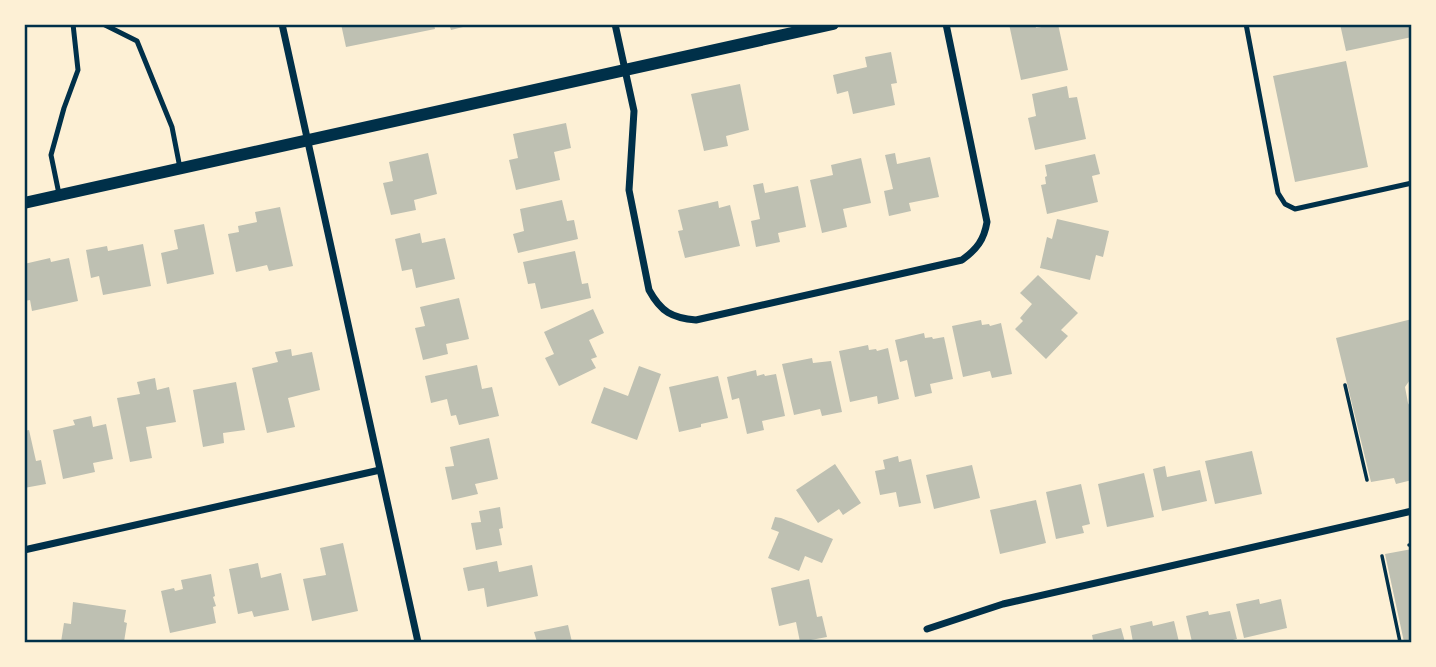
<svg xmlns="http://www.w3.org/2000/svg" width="1436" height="667" font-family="Lora,serif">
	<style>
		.building { fill: #bec0b2 }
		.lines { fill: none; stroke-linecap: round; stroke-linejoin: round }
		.path { stroke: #003049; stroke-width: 3.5 }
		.service { stroke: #003049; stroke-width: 5 }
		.minor { stroke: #003049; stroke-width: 7 }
		.tertiary { stroke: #003049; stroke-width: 12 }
		.neatline { fill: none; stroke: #003049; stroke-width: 2.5 }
	</style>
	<rect width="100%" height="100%" fill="#fdf0d5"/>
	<path class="building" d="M341,24H434L435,29L346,47Z
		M449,24H471V25L451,30Z
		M1009,24H1035L1036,28L1058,24L1068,70L1021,80Z
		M1340,24H1412V37L1346,51Z
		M891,52L897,83L891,84L895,105L853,114L848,91L837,94L833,75L867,67L865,57Z
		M1346,61L1368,167L1295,182L1273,76Z
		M740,84L749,130L726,136L728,146L704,151L691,94Z
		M1067,86L1069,98L1077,97L1086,139L1035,150L1028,118L1036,116L1032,94Z
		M566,123L571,148L554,152L560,180L516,190L509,160L518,158L513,134Z
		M428,153L437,194L414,200L416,210L391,215L383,183L393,181L389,162Z
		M895,153L897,164L930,157L939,197L909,203L911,211L889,216L884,191L893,189L885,155Z
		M1095,154L1100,174L1092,176L1098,202L1047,214L1041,185L1046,184L1045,177L1047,176L1045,165Z
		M861,158L871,203L843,209L847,227L822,233L810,180L833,175L831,165Z
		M763,183L765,193L798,186L806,227L778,233L780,242L756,247L751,221L760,219L753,185Z
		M562,200L567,221L574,220L578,239L518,253L513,234L524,231L520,209Z
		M718,201L719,208L730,205L740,246L685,258L678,231L683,230L678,210Z
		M280,207L293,266L269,271L267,265L236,272L228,234L239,232L238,226L257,222L255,212Z
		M1057,219L1109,231L1103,257L1096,255L1090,280L1040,268L1047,237L1052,239Z
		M204,224L214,274L167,284L161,253L178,249L174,230Z
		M420,233L422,243L445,238L455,279L416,288L412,269L402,271L395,239Z
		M143,244L151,286L103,295L99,276L91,278L86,250L107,246L108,251Z
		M575,251L582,284L588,283L591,298L541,309L535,283L528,284L523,262Z
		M50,258L51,262L69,258L78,301L32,311L30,300L24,301V264Z
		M1038,275L1078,313L1061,330L1068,336L1046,359L1015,329L1023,321L1020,318L1032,304L1020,293Z
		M459,298L469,339L446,344L448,354L423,360L415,328L425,326L420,307Z
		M593,309L604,333L589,340L597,357L591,359L596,368L559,386L545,358L554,354L544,332Z
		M1412,319V377L1405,387L1408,403L1412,410V480L1396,484L1394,478L1371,482L1336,338Z
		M981,320L982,325L989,324L990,326L1001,323L1012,374L992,378L990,371L963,377L952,326Z
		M924,333L925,338L932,337L933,339L944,337L953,379L930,384L932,393L915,397L907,360L900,362L895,340Z
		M868,345L869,350L876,349L877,351L888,348L899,399L878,404L877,396L850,402L839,351Z
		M291,349L292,356L312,352L320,390L288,398L295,427L267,433L252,368L278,362L275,352Z
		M812,358L813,363L831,361L842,412L822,416L820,409L794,415L782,364Z
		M477,365L482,389L492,387L499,416L459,425L456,415L451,416L447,399L431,403L425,376Z
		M639,366L661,374L637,440L591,423L604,387L628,396Z
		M756,370L757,376L764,374L765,376L776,374L785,416L762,421L764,430L747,434L739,398L732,400L727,377Z
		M718,376L728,418L701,424V427L679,432L669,387Z
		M155,378L157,390L169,387L176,422L146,427L152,458L130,462L117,398L140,394L137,382Z
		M236,382L245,430L223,433L224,443L203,447L193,390Z
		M91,416L93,427L106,424L113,459L93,463L95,472L63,479L53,430L75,425L73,420Z
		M29,430L36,461L41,460L46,484L24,488V431Z
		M489,438L498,479L475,484L478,494L452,500L445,467L454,466L450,447Z
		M1252,451L1262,494L1215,504L1205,461Z
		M898,456L899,462L911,459L921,503L899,507L896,492L880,495L875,471L885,469L883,460Z
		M835,464L861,503L843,515L839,509L818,523L796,490Z
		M972,465L980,498L934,509L926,475Z
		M1165,466L1167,477L1200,470L1207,501L1162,511L1153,469Z
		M1144,473L1154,517L1107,527L1098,484Z
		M1081,484L1090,524L1082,526L1084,533L1056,539L1046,492Z
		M1036,500L1046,543L1000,554L990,510Z
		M500,507L503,528L499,529L502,545L476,550L471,523L481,522L479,511Z
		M775,517L781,518L833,539L822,563L805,556L799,571L768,558L779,532L771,529Z
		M343,543L358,611L312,621L303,579L326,575L320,548Z
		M1412,549V642H1404L1385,554Z
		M497,561L499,572L532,565L538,596L487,607L484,588L468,591L463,568Z
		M258,563L261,578L281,573L289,610L254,617L252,611L238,614L229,569Z
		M211,574L215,596L213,597L216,606L213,607L216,623L170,633L161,591L174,588L175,591L183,589L181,580Z
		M809,579L817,617L822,616L827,637L800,642L796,622L779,626L771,588Z
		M1259,599L1260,604L1281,599L1287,628L1244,638L1236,604Z
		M73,602L126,610L124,622L127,623L124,642H61L64,623L71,624Z
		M1208,611L1209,615L1230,611L1237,639L1224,642H1192L1186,616Z
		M1152,621L1153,626L1174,621L1179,642H1133L1130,626Z
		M568,625L572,642H537L534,632Z
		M1121,628L1125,642H1087L1093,640L1092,635Z"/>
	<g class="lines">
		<path class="path" d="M1345,385L1367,480
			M1409,545H1412
			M1382,556L1400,642"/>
		<path class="service" d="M103,24L137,41L172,127L180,168
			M1246,24L1278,193L1285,204L1295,209L1412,183
			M59,194L51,155L64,108L78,70L73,24"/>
		<path class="minor" d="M282,24L418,642
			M615,24L634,111L629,190L649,290C661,312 672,318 696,320L962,260C977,249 984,240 987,222L946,24
			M24,550L380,470
			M927,629L1003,604L1412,511"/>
		<path class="tertiary" d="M24,203L833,24"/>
	</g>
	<rect width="1436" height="667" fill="none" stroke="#fdf0d5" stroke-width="52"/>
	<rect x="26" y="26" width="1384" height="615" class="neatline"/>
</svg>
